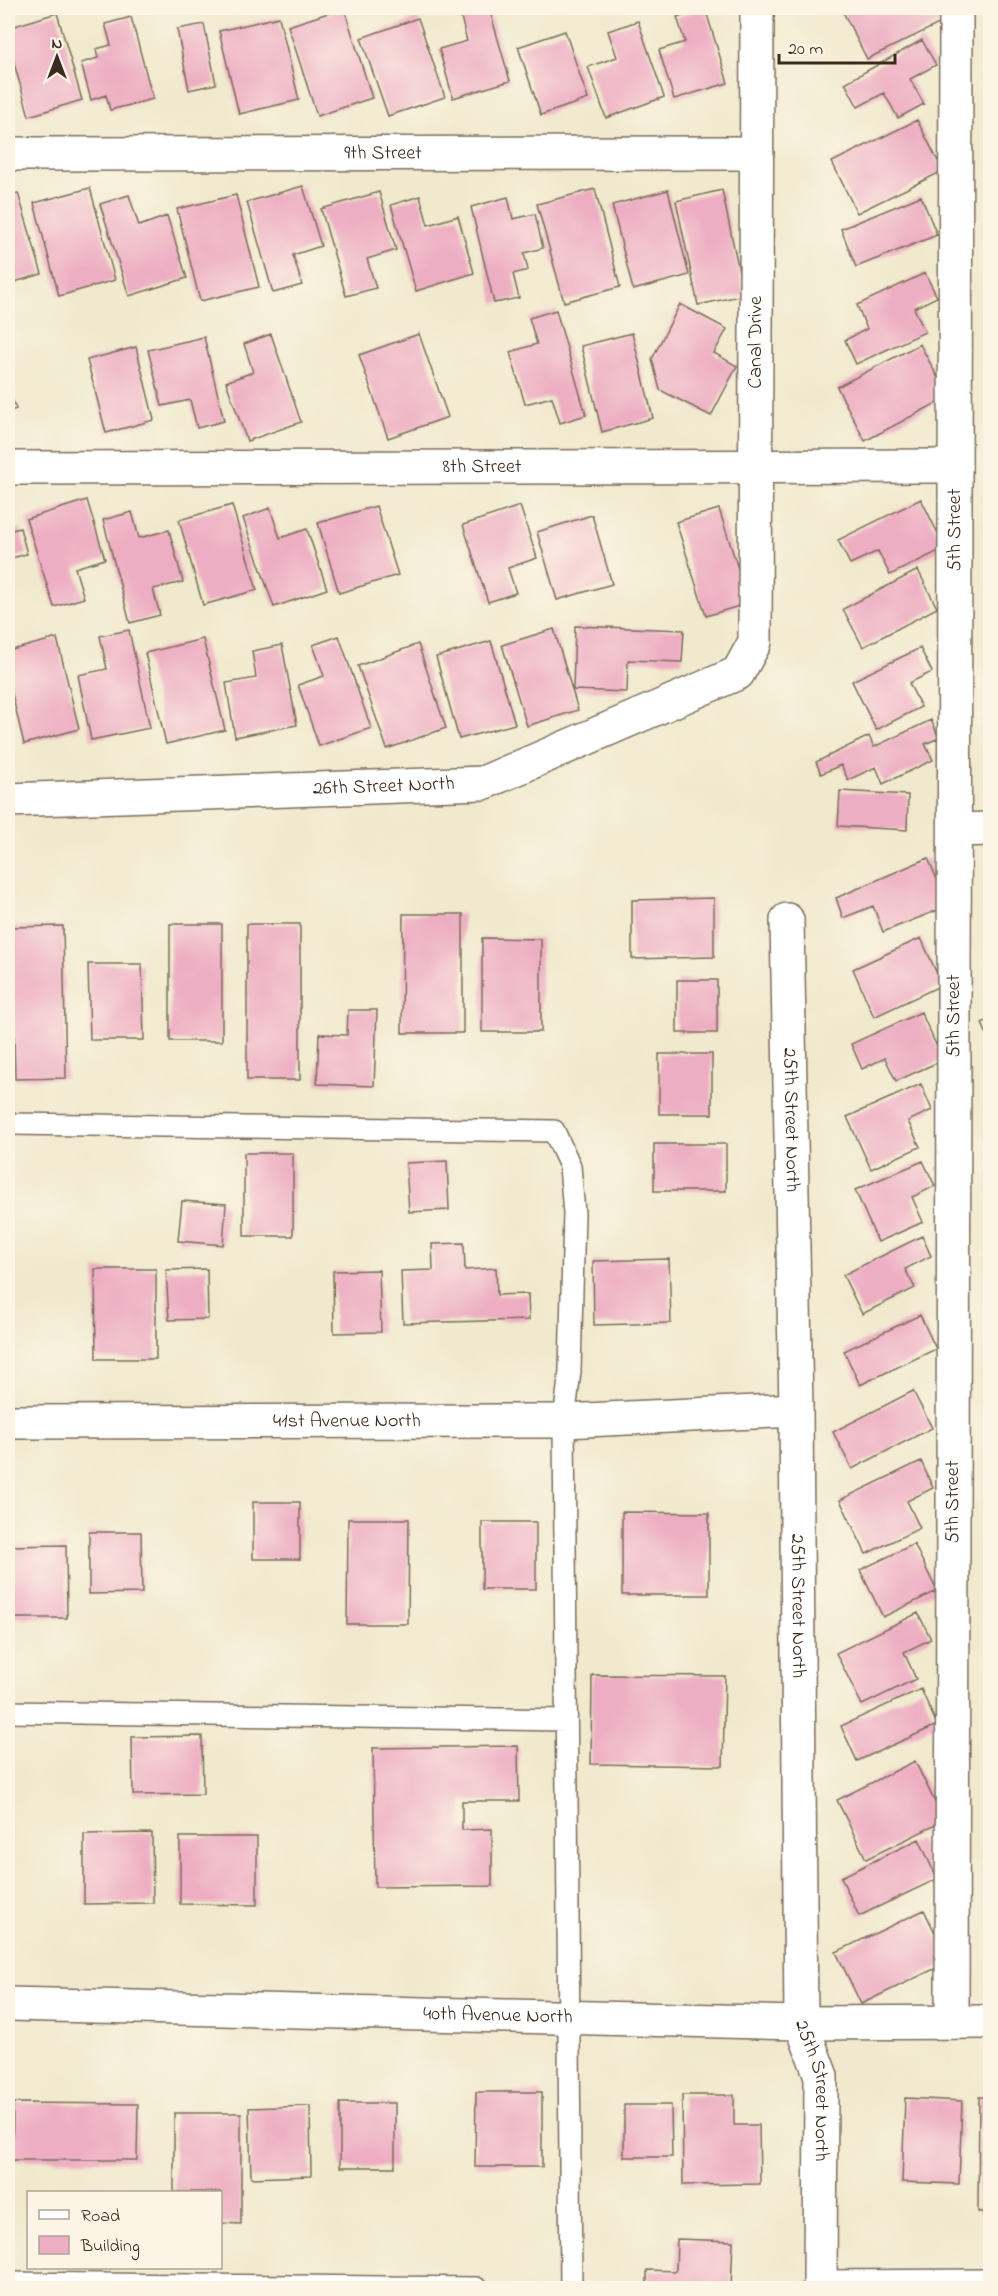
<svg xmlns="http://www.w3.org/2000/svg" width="998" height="2296" font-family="'Indie Flower',sans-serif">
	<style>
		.building { fill: #edadc2 }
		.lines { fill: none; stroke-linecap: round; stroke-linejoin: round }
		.lane-casing { stroke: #7a6d5b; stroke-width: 24 }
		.street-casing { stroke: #7a6d5b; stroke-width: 36 }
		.lane { stroke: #fff; stroke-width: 21 }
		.street { stroke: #fff; stroke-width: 33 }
		.labels { text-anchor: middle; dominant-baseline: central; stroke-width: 6; stroke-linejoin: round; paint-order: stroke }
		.street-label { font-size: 20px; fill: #3b2a1e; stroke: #fcf5e5 }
	</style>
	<rect width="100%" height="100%" fill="#fcf5e5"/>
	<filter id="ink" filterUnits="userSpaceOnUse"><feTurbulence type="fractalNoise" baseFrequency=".0167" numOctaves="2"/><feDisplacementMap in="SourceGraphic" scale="12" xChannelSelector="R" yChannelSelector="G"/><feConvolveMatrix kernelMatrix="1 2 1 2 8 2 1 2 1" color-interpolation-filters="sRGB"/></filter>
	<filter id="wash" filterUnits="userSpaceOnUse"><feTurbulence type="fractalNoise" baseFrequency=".008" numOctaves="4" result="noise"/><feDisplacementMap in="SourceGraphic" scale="24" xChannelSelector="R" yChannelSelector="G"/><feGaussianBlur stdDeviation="1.35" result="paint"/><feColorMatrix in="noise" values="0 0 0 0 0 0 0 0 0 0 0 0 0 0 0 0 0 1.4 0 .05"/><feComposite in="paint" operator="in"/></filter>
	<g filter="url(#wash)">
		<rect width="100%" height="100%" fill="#f0e9cd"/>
		<g id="blocks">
			<path class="building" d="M344,8L372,98L317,116L288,26Z
				M489,8L510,81L453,98L439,49L467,41L461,17Z
				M705,8L728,83L674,99L659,50L685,42L677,17Z
				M841,8H941L947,20L867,59Z
				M57,13L82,100L29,116L8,42V28Z
				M131,17L153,99L110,110L106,95L91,100L81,63L98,58L96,49L111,45L105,24Z
				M279,17L299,100L239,114L219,31Z
				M418,18L445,97L388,116L361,38Z
				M638,21L664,97L606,118L588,67L617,57L608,31Z
				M204,24L216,84L189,90L177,29Z
				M565,31L588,99L541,115L518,47Z
				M922,40L936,65L910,79L924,104L898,118L884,93L858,107L845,83Z
				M917,120L943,171L857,213L832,162Z
				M303,186L321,246L293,255L302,285L273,293L247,202Z
				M90,188L115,280L59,296L34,203Z
				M595,189L620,287L564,302L537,204Z
				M668,190L689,275L633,290L612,205Z
				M722,190L744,295L698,305L676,201Z
				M379,192L396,250L367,259L376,288L346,296L321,209Z
				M18,193L42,274L8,284V196Z
				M129,195L139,226L167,216L187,278L129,296L100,204Z
				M236,195L259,287L200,301L177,209Z
				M420,196L428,225L458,216L474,273L416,291L391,205Z
				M921,196L937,235L856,267L841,229Z
				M508,197L513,219L535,214L543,248L524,253L528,270L513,274L519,298L494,303L471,207Z
				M925,273L937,297L914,308L925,332L856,364L845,340L867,329L857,305Z
				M680,304L727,329L714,353L737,366L711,416L660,390L652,359Z
				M556,310L586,415L560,423L552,397L525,404L510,352L537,344L529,318Z
				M632,333L653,418L602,432L581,346Z
				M271,334L301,422L247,441L226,382L253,372L244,344Z
				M419,334L448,417L388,438L359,355Z
				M204,337L224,421L197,428L190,400L162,406L148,350Z
				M920,344L948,397L865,441L837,387Z
				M136,347L154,420L106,433L87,360Z
				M8,388L16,409L8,412Z
				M921,499L945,548L890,575L878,551L850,564L838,540Z
				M87,500L105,559L75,568L84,598L54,607L26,519Z
				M232,505L257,590L203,605L179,520Z
				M376,506L398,575L339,593L318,523Z
				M520,506L537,558L508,568L516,593L488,602L463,525Z
				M270,508L280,538L307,529L327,589L274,607L243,518Z
				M719,509L749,603L706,616L676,522Z
				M132,512L139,538L169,530L183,582L153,589L160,615L130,623L103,520Z
				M592,515L612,584L557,600L537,532Z
				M20,528L27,554L8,559V531Z
				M918,570L937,608L863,647L843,609Z
				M575,626L684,630L682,662L628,660L627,692L573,690Z
				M554,629L578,710L527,726L502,645Z
				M129,630L150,728L91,740L78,675L107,669L100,636Z
				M339,636L371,728L319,746L298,685L324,676L313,645Z
				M57,638L79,729L24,744L8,677V651Z
				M203,639L225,730L166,744L145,653Z
				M491,641L515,724L459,739L436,657Z
				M418,644L446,728L387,749L358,666Z
				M282,645L297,725L235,737L226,683L256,678L252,651Z
				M920,648L932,672L909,683L921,707L876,730L852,681Z
				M931,720L939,738L925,744L933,760L883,784L876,767L848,780L841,765L821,774L816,762L869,736L874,747Z
				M8,733L14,758L8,760Z
				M840,791L908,795L907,830L838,826Z
				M928,858L948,906L883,932L873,906L843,918L836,898Z
				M714,898V957L632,959V900Z
				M403,914H463V1033H402Z
				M170,924H222V1041H170Z
				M247,924H300V1080H247Z
				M63,926L66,1078L15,1079L12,927Z
				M482,938L541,939V1032H482Z
				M921,938L942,985L874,1017L853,969Z
				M88,964H142L144,1040H90Z
				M677,980H717V1033H677Z
				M348,1010H377L374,1086L317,1084L319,1034L347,1035Z
				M921,1012L943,1060L896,1081L885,1058L862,1069L851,1044Z
				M990,1019V1042L982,1023Z
				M659,1054H712V1114H659Z
				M921,1084L932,1110L908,1121L920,1147L871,1169L847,1117Z
				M654,1144H726V1191H654Z
				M244,1153H293V1236H244Z
				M447,1161L449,1210L409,1212L406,1163Z
				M923,1161L935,1186L912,1197L923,1222L878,1242L855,1190Z
				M182,1201L226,1204L223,1245L178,1241Z
				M922,1236L931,1256L905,1269L915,1288L862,1314L843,1275Z
				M464,1243L465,1270L496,1268L497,1295L528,1294L529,1320L403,1323L401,1271L433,1270L432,1244Z
				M669,1259L671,1323L594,1325L593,1261Z
				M95,1269H156V1359H96Z
				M207,1269L208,1319L169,1320L166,1270Z
				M379,1270L381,1332L334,1333L333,1271Z
				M920,1315L936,1349L860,1385L844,1351Z
				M913,1391L932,1428L852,1469L833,1432Z
				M921,1461L933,1488L907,1501L920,1528L866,1554L840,1500Z
				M253,1502H300V1559H253Z
				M622,1512L709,1513V1595H622Z
				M348,1519H409L408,1624H347Z
				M482,1522H536V1589H482Z
				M89,1532H141L142,1593L89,1594Z
				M914,1544L937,1591L883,1617L860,1570Z
				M66,1545L67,1618H8V1546Z
				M918,1613L931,1639L904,1652L916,1679L862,1705L836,1653Z
				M592,1675L725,1676L723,1766L591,1764Z
				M921,1689L937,1725L857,1761L841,1726Z
				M202,1736L203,1794L133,1795L132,1737Z
				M518,1746L519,1801H462V1830L492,1829V1886L375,1887L373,1748Z
				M915,1761L944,1821L866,1859L837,1800Z
				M8,1826H10V1890H8Z
				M152,1833L153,1903L84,1904V1834Z
				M180,1837H257V1905L180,1904Z
				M919,1839L937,1879L859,1916L841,1877Z
				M924,1910L949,1962L861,2004L836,1952Z
				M476,2092H542V2167H475Z
				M682,2095H734V2125H759L760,2184L683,2185Z
				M979,2097H990V2212H978Z
				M905,2098L962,2101L959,2184L902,2182Z
				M13,2103L138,2104L137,2160H12Z
				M340,2103H395V2167H340Z
				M624,2105H671L672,2157H624Z
				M310,2106L311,2176L251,2178L249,2108Z
				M174,2113H241V2224L220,2223V2192H174Z
				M677,2239L733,2241L731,2288H647V2270L676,2271Z"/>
		</g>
	</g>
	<g filter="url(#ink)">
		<use href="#blocks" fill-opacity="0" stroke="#7a6d5b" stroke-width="1.5"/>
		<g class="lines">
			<g class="lane-casing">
				<path id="lane" d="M8,1124L554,1131L570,1166L574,1213L570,1371L564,1421L571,2288
					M8,1712L566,1720
					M820,2281L990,2280
					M8,2283L476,2288"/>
			</g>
			<g class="street-casing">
				<g id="street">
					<path id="s1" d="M8,154L757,153"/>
					<path id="s2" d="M8,468L955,466"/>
					<path id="s3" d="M8,800L483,783L738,673L755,642L757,8"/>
					<path d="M956,830L990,829"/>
					<path id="s4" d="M787,920L796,1410L801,2023L821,2076L820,2288"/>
					<path id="s5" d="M8,1422L564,1421L796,1410"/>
					<path id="s6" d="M8,2004L801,2023L990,2022"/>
					<path id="s7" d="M952,2022L956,8"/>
				</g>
			</g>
			<use href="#lane" class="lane"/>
			<use href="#street" class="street"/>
		</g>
	</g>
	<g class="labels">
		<g class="street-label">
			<text stroke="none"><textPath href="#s1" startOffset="375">9th Street</textPath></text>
			<text stroke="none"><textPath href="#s3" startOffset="1088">Canal Drive</textPath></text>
			<text stroke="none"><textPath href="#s2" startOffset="474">8th Street</textPath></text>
			<text stroke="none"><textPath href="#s7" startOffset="1492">5th Street</textPath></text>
			<text stroke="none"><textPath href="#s3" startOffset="376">26th Street North</textPath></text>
			<text stroke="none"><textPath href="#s7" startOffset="1006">5th Street</textPath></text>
			<text stroke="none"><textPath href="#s4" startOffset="200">25th Street North</textPath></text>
			<text stroke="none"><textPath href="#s5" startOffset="339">41st Avenue North</textPath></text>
			<text stroke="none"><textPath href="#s7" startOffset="520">5th Street</textPath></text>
			<text stroke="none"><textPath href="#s4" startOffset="686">25th Street North</textPath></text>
			<text stroke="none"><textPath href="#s6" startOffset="490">40th Avenue North</textPath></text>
			<text stroke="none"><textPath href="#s4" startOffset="1173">25th Street North</textPath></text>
		</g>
	</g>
	<rect width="998" height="2296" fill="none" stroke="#fcf5e5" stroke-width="30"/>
	<rect x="27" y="2191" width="195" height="78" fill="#fcf5e5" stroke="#afa495" stroke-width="1.5"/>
	<rect x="39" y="2210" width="30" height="9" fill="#ffffff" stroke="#afa495" stroke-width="1.5"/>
	<text x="81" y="2221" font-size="18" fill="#3b2a1e">Road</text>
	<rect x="39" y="2236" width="30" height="18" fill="#edadc2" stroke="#afa495" stroke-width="1.5"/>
	<text x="81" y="2251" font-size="18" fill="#3b2a1e">Building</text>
	<g transform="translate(57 57)" stroke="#fcf5e5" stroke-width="4.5" paint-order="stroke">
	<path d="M0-4.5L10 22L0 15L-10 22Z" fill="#3b2a1e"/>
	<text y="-9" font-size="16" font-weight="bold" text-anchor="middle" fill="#3b2a1e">N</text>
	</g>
	<path d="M779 54v9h116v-9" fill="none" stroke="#3b2a1e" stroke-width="3"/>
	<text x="788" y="54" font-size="18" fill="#3b2a1e" stroke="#fcf5e5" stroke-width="4.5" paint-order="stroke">20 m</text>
</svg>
